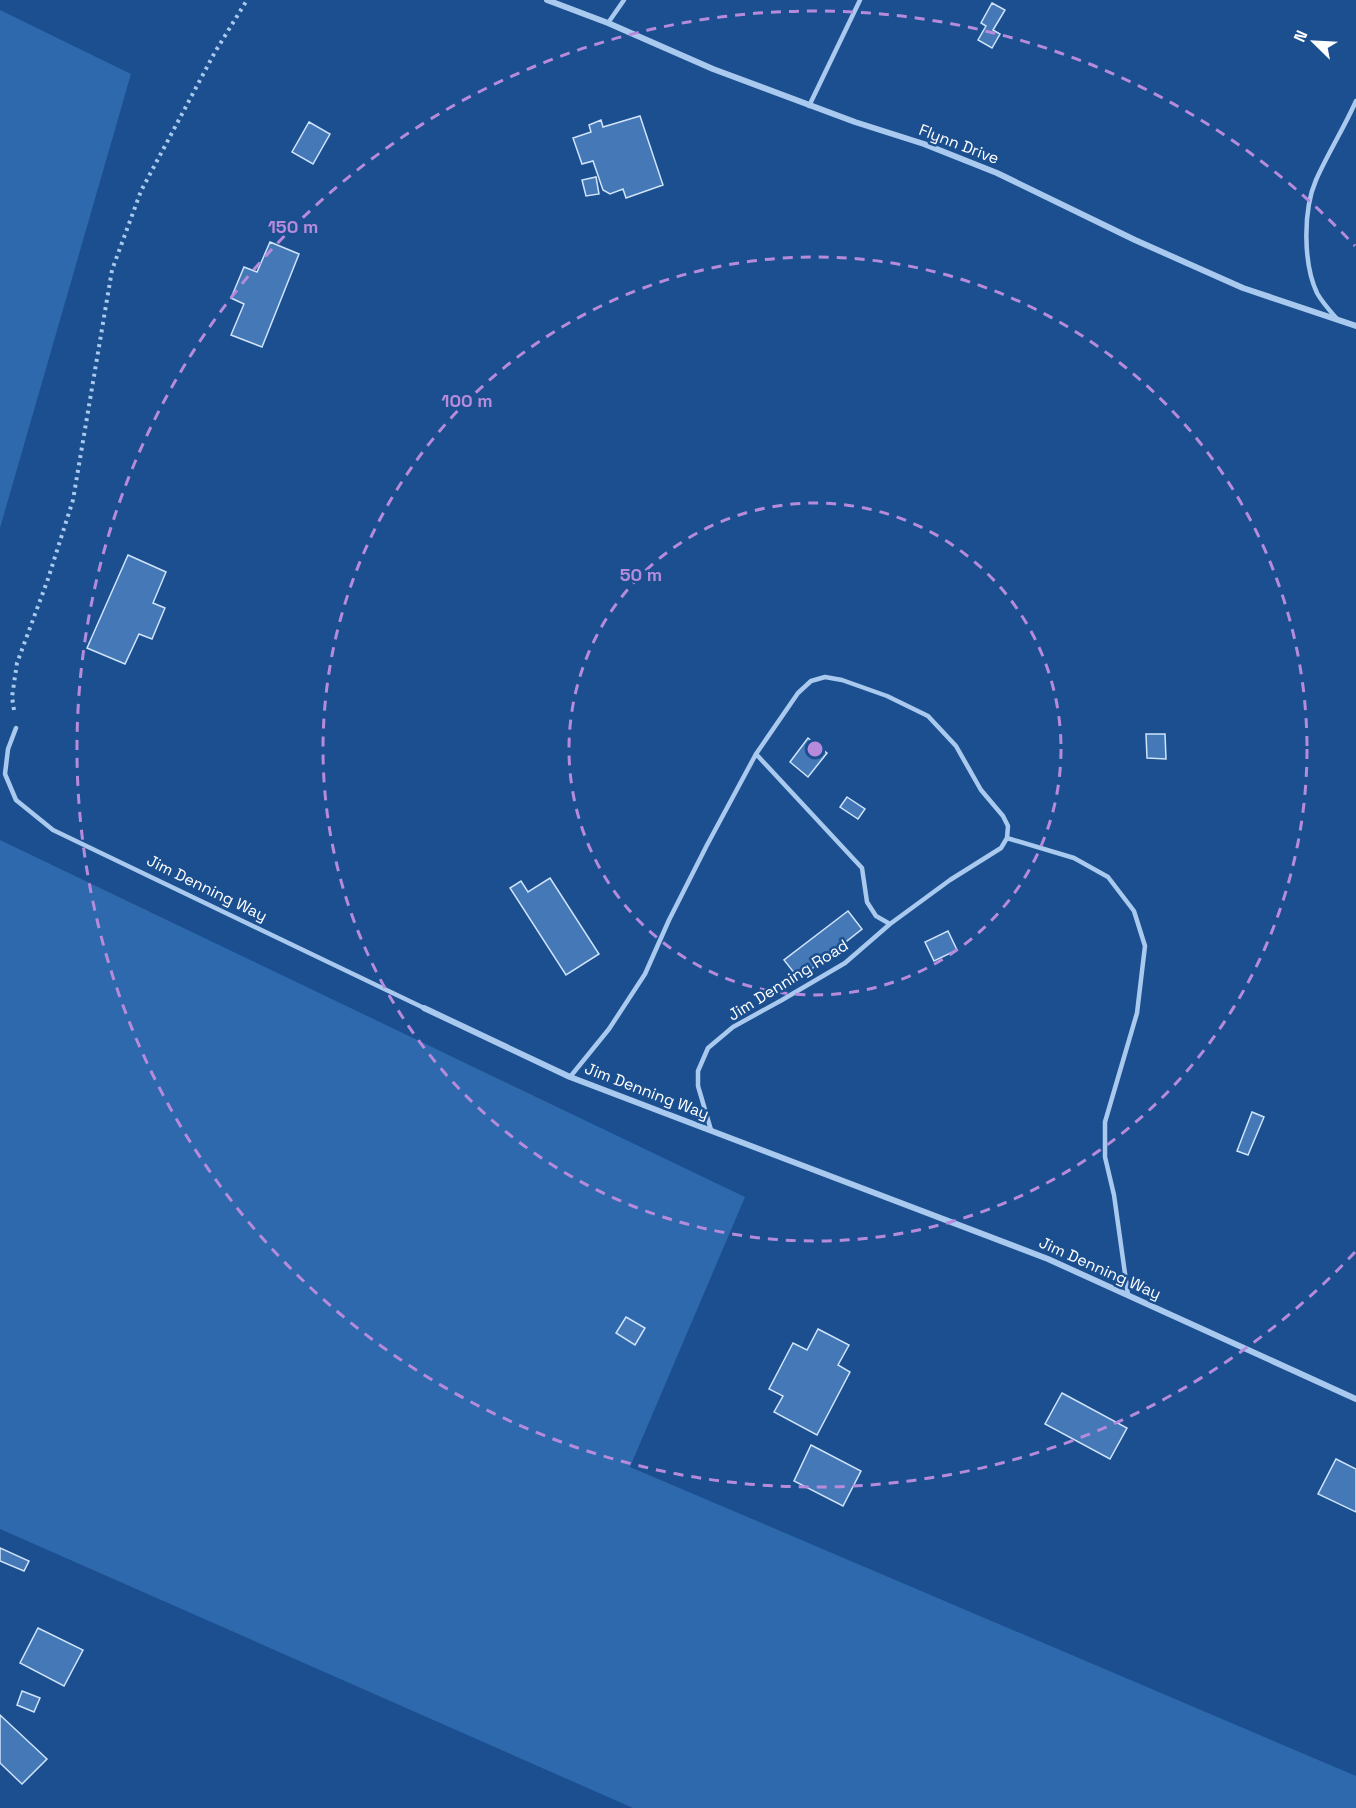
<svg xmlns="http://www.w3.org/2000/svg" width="1356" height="1808" font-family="'Space Grotesk',sans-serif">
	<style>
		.green { fill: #2e69ad }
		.building { fill: #4478b7; stroke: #cfe3fa; stroke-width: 1.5 }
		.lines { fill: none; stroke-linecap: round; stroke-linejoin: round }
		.path { stroke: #a9c9ee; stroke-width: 4; stroke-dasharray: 3 4.5; stroke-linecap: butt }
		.lane { stroke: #a9c9ee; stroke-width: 4.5 }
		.street { stroke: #a9c9ee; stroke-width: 6 }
		.ring { fill: none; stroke: #b68bdc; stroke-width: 3; stroke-dasharray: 10 8 }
		.labels { text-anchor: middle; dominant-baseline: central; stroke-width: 5; stroke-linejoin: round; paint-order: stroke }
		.street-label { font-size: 16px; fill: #fff; stroke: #1b4f8f }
		.centre { fill: #b68bdc; stroke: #1b4f8f; stroke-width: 3 }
		.ring-label { font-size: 18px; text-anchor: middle; font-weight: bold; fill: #b68bdc; stroke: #1b4f8f; stroke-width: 5; stroke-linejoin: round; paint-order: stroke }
	</style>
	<rect width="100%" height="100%" fill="#1b4f8f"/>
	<path class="green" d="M0,10L131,74L0,528Z
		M0,840L745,1197L630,1467L1356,1776V1808H633L0,1529Z"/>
	<path class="building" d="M992,3L1005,10L993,30L1000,34L992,48L978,40L986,26L981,23Z
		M640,116L663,185L626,198L623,189L610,194L603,190L593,161L582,164L573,138L591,132L589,125L601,120L603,127Z
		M309,122L330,134L313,164L292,152Z
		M596,177L599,194L586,196L582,180Z
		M270,242L299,254L262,347L231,335L244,304L231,298L244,267L257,272Z
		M128,555L166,572L153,603L165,608L152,639L139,634L125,664L87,648Z
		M1146,734H1165L1166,759L1147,758Z
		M808,738L827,753L808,777L790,762Z
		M847,797L865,809L858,819L840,807Z
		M550,878L599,954L566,975L510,888L521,881L528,892Z
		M848,911L862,929L799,979L784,960Z
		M948,931L957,950L934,961L925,942Z
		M1252,1112L1264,1117L1248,1155L1237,1151Z
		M626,1317L645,1328L635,1345L616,1333Z
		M818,1329L849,1345L838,1365L850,1372L817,1435L774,1412L783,1396L769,1389L793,1343L807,1350Z
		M1062,1393L1127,1428L1110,1459L1045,1424Z
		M811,1445L861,1471L843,1506L794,1481Z
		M1336,1459L1356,1469V1512L1318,1494Z
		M0,1548L29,1561L24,1571L0,1561Z
		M38,1628L83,1650L64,1686L20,1663Z
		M22,1691L40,1698L34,1712L17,1705Z
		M0,1715L47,1759L22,1784L0,1763Z"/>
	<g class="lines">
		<path class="path" d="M14,710L12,697L17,663L48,579L73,500L112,270L141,191L215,52L247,0"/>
		<path class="lane" d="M608,23L624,0
			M809,106L860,0
			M1337,319C1330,311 1322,302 1317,293C1303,263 1303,210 1316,180C1328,153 1344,128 1356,101
			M16,728L8,749L5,774L16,800L53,830L424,1008
			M1007,838L1074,858L1108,877L1134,911L1145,946L1137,1013L1105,1122V1157L1114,1195L1128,1295
			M570,1077L609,1029L645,974L669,920L707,845L756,754L798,693L811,681L825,677L842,680L887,696L928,716L956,746L981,790L1003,816L1008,826L1007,838L1001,848L950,880L890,924L876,916L867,902L862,868L756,754
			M711,1130L698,1086V1071L708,1048L733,1027L782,1000L845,963L890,924"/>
		<path class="street" d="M547,0L608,23L713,69L855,122L924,144L997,173L1135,240L1243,288L1356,326
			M424,1008L570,1077L1048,1259L1356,1399"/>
	</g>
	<g class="ring">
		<circle cx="815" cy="749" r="246"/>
		<circle cx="815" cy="749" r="492"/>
		<path d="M1355 1252A738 738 0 1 1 1355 246"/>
	</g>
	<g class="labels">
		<g class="street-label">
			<text transform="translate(959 144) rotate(21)">Flynn Drive</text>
			<text transform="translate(207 888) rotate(26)">Jim Denning Way</text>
			<text transform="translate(788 980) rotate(-32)">Jim Denning Road</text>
			<text transform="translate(647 1091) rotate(21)">Jim Denning Way</text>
			<text transform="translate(1100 1268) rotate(24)">Jim Denning Way</text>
		</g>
	</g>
	<circle cx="815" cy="749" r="9" class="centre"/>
	<g class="ring-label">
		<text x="293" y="233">150 m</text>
		<text x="467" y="407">100 m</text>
		<text x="641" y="581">50 m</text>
	</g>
	<g transform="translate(1314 42) rotate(294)" stroke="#1b4f8f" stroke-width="4.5" paint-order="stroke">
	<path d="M0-4.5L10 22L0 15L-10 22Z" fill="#ffffff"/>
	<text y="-9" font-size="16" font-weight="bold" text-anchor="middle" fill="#ffffff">N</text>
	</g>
</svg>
